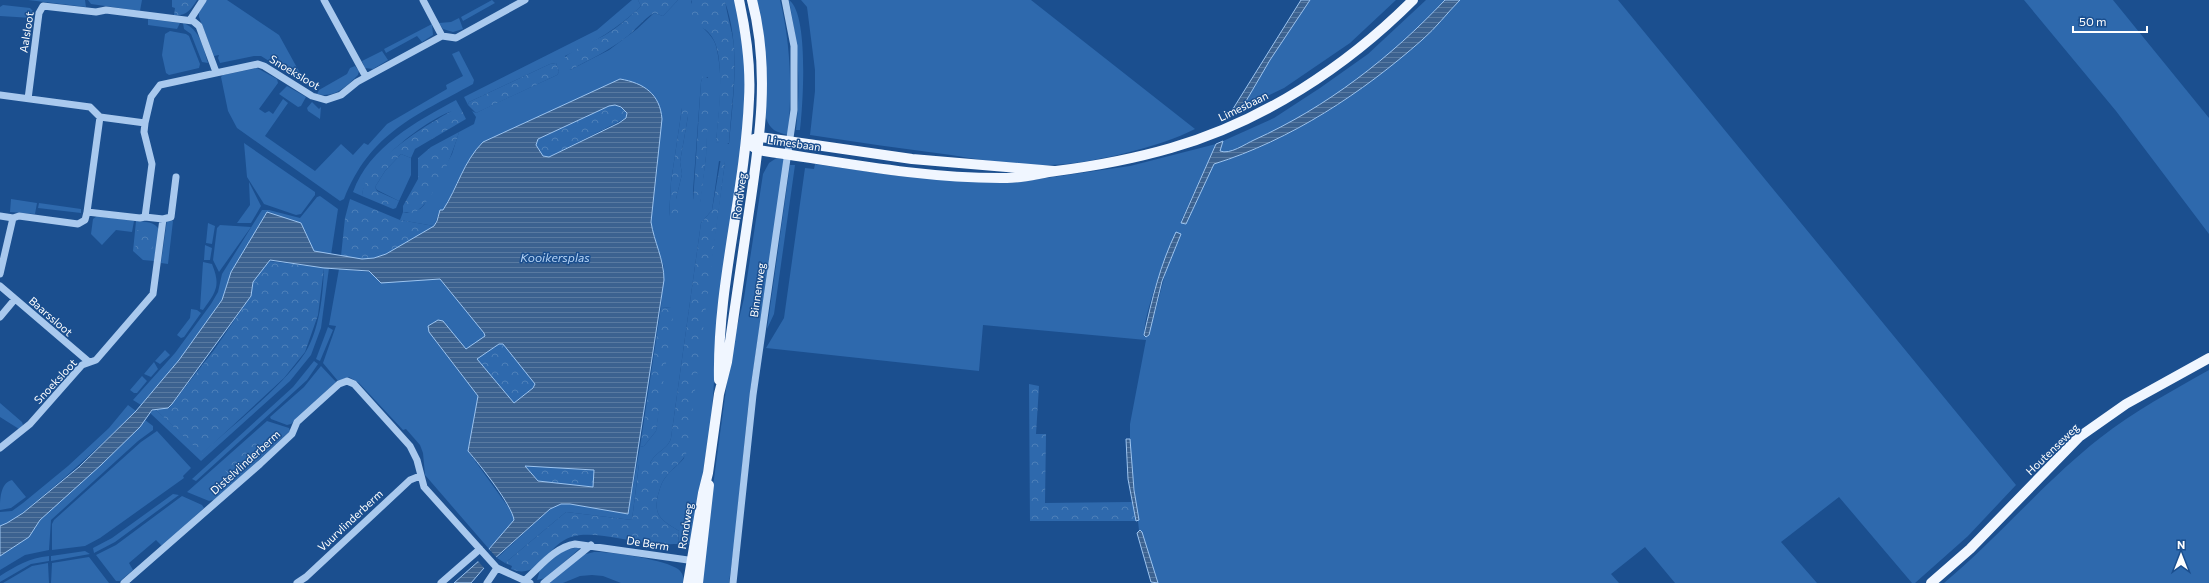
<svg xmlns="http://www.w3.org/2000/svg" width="2209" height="583" font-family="Commissioner,sans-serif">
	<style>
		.grass { fill: #2e69ad; fill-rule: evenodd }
		.forest { fill: url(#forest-crowns) }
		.water { fill: url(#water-rules); stroke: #9cc4f0; fill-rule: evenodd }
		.pier { fill: #1b4f8f }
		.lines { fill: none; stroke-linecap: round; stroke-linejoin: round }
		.minor { stroke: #a9c9ee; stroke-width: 7 }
		.major { stroke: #f0f6ff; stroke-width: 10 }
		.labels { text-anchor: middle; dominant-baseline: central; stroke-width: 3; stroke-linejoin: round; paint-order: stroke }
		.street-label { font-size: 11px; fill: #fff; stroke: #1b4f8f }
		.water-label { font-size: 12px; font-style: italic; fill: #b5d3f5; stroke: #1b4f8f }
	</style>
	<defs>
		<pattern id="forest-crowns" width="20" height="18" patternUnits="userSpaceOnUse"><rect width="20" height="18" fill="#2e69ad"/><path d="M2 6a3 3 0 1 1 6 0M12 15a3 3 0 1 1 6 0" fill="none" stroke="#4d80b9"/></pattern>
		<pattern id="water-rules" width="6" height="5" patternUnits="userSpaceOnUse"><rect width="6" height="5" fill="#3c6290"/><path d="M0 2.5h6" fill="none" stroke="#597aa1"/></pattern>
	</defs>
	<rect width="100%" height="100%" fill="#1b4f8f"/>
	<path class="grass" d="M28,0H85L86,7Z
		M88,0H142L140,11L91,4Z
		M206,0H227L279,35L306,84L261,56H254L220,63L218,58L219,55L214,56L199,17V13Z
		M492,0L495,3L463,21L461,17Z
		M632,0H638L641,6C619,28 593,43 565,56L570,70L609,50L637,29L654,13L663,16L678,0H692C690,4 694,4 693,8C692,25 712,30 716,46C724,76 719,111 716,142L729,144C733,96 741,48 725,2V0H736L748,86L716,355L711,423L691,544H678L679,531C662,520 653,517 658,495C660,489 661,483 665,478C670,470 679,465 684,458L725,162L719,161L712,210L701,223L671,438C668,450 654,452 650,464H639L632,520L566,512L505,563L497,558L550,509L561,504H570L628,514L640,447L644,446L656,431L671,308L661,307L664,267L652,232L651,222L658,164L620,79L483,142C463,162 457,187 443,210H440L434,226L400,220L403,212L407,213L420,209L424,205L452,154L459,132L474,124L476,117L472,111L476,113L486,108L557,75L559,72L556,63L550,64L469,102L468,105L464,97L597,30ZM708,77L706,156L700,202L693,199V191L701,82L702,79ZM682,108L688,116L680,162L682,174L676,199L669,217L671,182Z
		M757,0H780C791,45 792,89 788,135C776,132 770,130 766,118Z
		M789,0C809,14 803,105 800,130H796C801,81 798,48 789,0Z
		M801,0H1031L1195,129C1161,147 1086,165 1048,165C1016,166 983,160 951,155C904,149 857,142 810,135L815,91V70L807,7Z
		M1310,0H1396L1350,43L1284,88L1242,108L1270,60Z
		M1426,0H1445C1390,58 1327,107 1254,140C1245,144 1230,155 1220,151L1223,141L1274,118L1320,88L1368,54Z
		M1460,0H1618L2016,485L1968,536L1915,583H1912L1839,497L1781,542L1817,583H1675L1645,547L1611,574L1619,583H1158L1139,530L1130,452V424L1146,340L983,325L979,371L766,348L784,318L805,168L814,169L815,164L899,176L1010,183L1130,166L1216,144L1181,221L1186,224L1214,164C1291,141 1362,93 1422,40C1436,28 1447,13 1460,0ZM1176,233L1149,335L1145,337C1140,322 1168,249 1176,233Z
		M2024,0H2113L2209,118V234L2116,111Z
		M3,5L30,8L33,11L32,18L0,16V7Z
		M459,18L463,29L453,32L443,29L439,23L451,22Z
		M148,19L180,23L177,29L148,25Z
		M183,23C200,29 203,47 208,63L202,62L191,34L184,29Z
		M432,24L433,35L422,42L417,36L386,53L384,49Z
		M170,31L186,34L189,36L200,64L199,68L169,75L166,73L162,55L165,34Z
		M382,51L388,60L373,69L365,68L362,61Z
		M459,51L474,80L473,84C415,116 370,133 344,199L340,201L237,128L228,111L221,77L223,75L257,68L277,79L278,83L259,109L265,113L269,111L273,114L283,99L288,103L265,136L315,171L341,144L353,155L364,143L368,145L387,124L447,89L446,85L463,76L452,54Z
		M355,66L359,71L358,75C347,86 334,99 317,94L319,90L347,74L350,68Z
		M287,86L306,97L301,106L298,107L279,94Z
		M456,100L461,109C433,112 365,166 362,196L353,192C369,147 417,121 456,100Z
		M312,102L319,109L321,107L320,119L308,111L307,108Z
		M244,143L315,192V195L301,214L296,215L264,204L247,177Z
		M401,154L411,158V175L399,201L377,190L375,187L385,171Z
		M778,157H785L749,398L735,538L729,583H700L731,352L744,298L763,174L769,163Z
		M790,165H795L774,314L767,329Z
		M249,182L261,206L251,223H237L250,205Z
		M320,196L338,209L331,255L314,251L301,223L267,212L231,272L222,300L179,360L141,405L133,400L175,353L211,304L218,292L222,274L262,210H269L300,218L317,197Z
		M11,199L37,203L35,214L10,212Z
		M39,203L81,209V213L38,208Z
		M97,216L134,221L132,232L116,230L102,245L91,234L93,219Z
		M167,220L173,221L168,264L161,263Z
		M136,221C145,222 155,221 159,230L154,261L143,260L133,251Z
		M208,223L215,226L212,244L206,243Z
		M220,225L251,227L219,272L213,260L217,228Z
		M205,245L212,248L210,260H204Z
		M203,262L212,264C221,286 216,292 203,310L200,309Z
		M324,267L329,268L321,328L311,355L290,381L201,461L150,413L155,409L202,453C233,425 282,387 305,353C320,329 323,294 324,267Z
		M339,269L440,279L484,333L486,336L466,349L434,339L478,396L468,451L514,515V521L489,549L425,475L423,453L420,445L406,429L403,430L359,383L349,377L338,381L323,363L336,326L329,325Z
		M191,309L197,310L201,313L184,337L181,338L177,335L190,318Z
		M328,327L333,330L320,361L316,359Z
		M165,350L170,355L160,364L155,361Z
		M314,361L318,364L307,380L196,481L192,479L293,387Z
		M154,362L158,369L151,377L144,374Z
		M321,366L336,382L291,424L287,425L271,419L270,417L304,387Z
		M2209,370V583H1944C1999,537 2045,481 2100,438C2134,411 2172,391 2209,370Z
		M142,376L147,381L137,393H134L130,390Z
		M0,403L22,422L23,425L19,429L0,417Z
		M128,405L136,411C104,442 72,472 38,500C27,509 14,522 0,526V512L12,511L23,503L68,466L109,428Z
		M145,420L153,426V430L138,441L51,520L49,550L25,555L0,570V556L29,537L40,520Z
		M267,421L289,428L290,431L215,501L213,500L209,501L187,492Z
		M157,431L191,468L183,476L184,478L100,538L85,546L52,550V524L54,520L141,442Z
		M12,480L26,497L11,508L0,510C0,500 0,483 12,480Z
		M173,494L179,495L115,542L94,553L93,548L112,538Z
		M182,496L202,505L204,508L162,546L156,540L129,563L133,570L120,581H116L96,555L116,545Z
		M579,547V549L546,578L537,580L540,570L562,551Z
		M85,551L90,554L51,561V556Z
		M594,552C610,551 666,560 678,569C683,573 684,578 684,583H621L603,576L592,575L580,576L563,583H549L582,555Z
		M49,556V561L31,564L0,582V576C16,566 29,558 49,556Z
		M89,557L109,583H51L52,563Z
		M48,563L49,583H3L32,566Z"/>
	<path class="forest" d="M172,0H197C190,11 186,16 174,15L175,8L172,7Z
		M638,0H678L663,16L654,13C643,19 635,31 625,38C608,51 589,60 570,70L566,69L563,60C568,51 594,41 605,35C618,27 630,17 641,6Z
		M692,0H725C727,16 733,32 734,48C736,80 731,112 729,143L725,145L716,142C718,117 726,57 712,37C707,29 700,26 692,23Z
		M556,63L559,72L557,75L476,113L468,105L469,102L550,64Z
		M703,76L710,79L706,156L701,199L700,202H693L701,82Z
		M686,99L688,116L680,162L682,174L676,199L679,218L675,224L669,218L671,182L682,108Z
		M609,105H615L626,110V118L549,157L543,156L536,145L538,139Z
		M455,109H461L466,119L415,149L411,158L401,154L385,171L375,187L377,191L399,201L396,208L393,209L362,196C365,160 427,125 455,109Z
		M459,132C453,153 434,202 414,213L403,212V206L418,179V158L431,147Z
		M721,158L725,162L687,452C682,463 672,468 665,478C661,483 660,489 658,495C653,517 662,520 679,531L678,544C670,544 661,545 653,544C630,542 593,530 571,537C546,545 540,581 511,569L512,566L505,563L566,512L632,520L639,464H650C654,452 668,450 671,438L701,223L712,210Z
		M350,199L400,220L434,226C414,239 387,259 363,259C355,259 348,257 341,256L345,218Z
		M137,230L154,232L152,253L135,251Z
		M269,261L324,268L318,315L305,352L284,378L202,454L155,409L169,408L214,350L251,296L253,282Z
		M661,307L671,308L674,310L656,431L644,446L640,447Z
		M499,344H503L535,384L533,388L514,403L477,359Z
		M1029,384L1039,386L1036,434H1046L1045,503L1132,502L1136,521H1030Z
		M258,435L265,444L229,475L222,467Z
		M524,465L595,470L593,487L538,481Z"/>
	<path class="water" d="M1301,0H1310L1270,60L1242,108L1231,112Z
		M1445,0H1460C1447,13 1436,28 1422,40C1362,93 1291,140 1214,164L1186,224L1181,223L1216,144L1223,141L1220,151C1230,155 1245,144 1254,140C1327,107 1390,58 1445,0Z
		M620,79C644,83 660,94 662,119L651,222C654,242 664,259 664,280L628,514L570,504H561L550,509L484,568L471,583H454L490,551L489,549L514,520C512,505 480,465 468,451L478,396L429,332L428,326L438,320L443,321L466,349L485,336L484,333L440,279L381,283L369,271L324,268L270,260L253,282L251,296L172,404L168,408L152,410L140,427L101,465L40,520L29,537L0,556V526L7,523L23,513L79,467L136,411L179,360L222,300L231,272L267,212L301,223L314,251L362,259L374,258L386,254L434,226L437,221L440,210H443C458,187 463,162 483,142ZM615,105L621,107L627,113L626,118L619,123L549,157L543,156L536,145L538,139L609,106ZM499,344H503L535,384L533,388L514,403L477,359ZM525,466L594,470L593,487L538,481Z
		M1176,232L1181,234L1162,281L1149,335L1146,337L1144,335C1152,299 1160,265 1176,232Z
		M1126,439H1130L1134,490L1139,520L1136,521L1128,479Z
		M1140,530L1142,532L1158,583L1151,582L1137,533Z"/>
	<path class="pier" d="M489,549L497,558L485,569L477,560Z"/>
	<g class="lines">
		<path class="minor" d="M324,0L366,77
			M423,0L442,36
			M190,20L203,0
			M0,95L90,107L100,117L145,123
			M28,99L39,13L43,6L96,12L106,10L193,21L199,26L216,72
			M176,177L171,217L163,219L145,217L152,164L144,132L145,123L151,97L160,85L258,64L264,66L312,96L326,100L341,95L357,82L442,36L456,38L525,0
			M87,212L100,117
			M0,216L13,218L19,216L78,224L85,220L87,212L140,218L145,217
			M0,274L13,218
			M0,286L89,362
			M0,317L15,299
			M0,448L30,424L82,365L96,360L153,294L163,219
			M525,580C540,567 555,547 575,544L695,561
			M124,583L260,464L292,434L297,422L339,384L347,381L354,384L410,446L417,460L424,487L497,568L530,583
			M297,583L306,577L410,480L420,476
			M441,583L480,549
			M487,583L497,568
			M544,583L591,545
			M733,583L753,395L794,110V46L785,0"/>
		<path class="major" d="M1054,171L912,159L760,137L746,142L758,150C840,162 924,179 1007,178C1024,178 1040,173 1056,171C1095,166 1133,159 1171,148C1262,122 1346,67 1413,0
			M719,380C717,285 745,194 749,99C751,66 746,32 739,0
			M688,583L703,493L708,473L719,394L727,362C734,314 741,266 748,218C759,145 771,72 752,0
			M698,583L709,485
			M1931,583L1970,549L2079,437L2126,404L2209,358"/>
	</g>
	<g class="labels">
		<g class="street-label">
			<text transform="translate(26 32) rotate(-81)">Aalsloot</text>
			<text transform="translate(295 72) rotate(31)">Snoeksloot</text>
			<text transform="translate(1243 106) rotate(-26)">Limesbaan</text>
			<text transform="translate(794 143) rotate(8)">Limesbaan</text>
			<text transform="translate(739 196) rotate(-82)">Rondweg</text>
			<text transform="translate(757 290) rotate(-82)">Binnenweg</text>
			<text transform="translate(51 316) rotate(41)">Baarssloot</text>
			<text transform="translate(55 381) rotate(-47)">Snoeksloot</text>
			<text transform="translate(2052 449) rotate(-44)">Houtenseweg</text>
			<text transform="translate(245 462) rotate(-42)">Distelvlinderberm</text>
			<text transform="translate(350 520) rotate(-43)">Vuurvlinderberm</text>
			<text transform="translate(685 526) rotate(-81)">Rondweg</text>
			<text transform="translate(648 543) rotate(9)">De Berm</text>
		</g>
		<g class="water-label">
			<text x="555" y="257">Kooikersplas</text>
		</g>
	</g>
	<g transform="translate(2181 555)" stroke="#1b4f8f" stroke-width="3" paint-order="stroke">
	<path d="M0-3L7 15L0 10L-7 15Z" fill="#ffffff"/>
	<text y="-6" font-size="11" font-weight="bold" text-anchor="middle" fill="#ffffff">N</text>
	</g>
	<path d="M2073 26v6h74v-6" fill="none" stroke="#ffffff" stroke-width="2"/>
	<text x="2079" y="26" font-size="12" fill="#ffffff" stroke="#1b4f8f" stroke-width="3" paint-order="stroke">50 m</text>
</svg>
